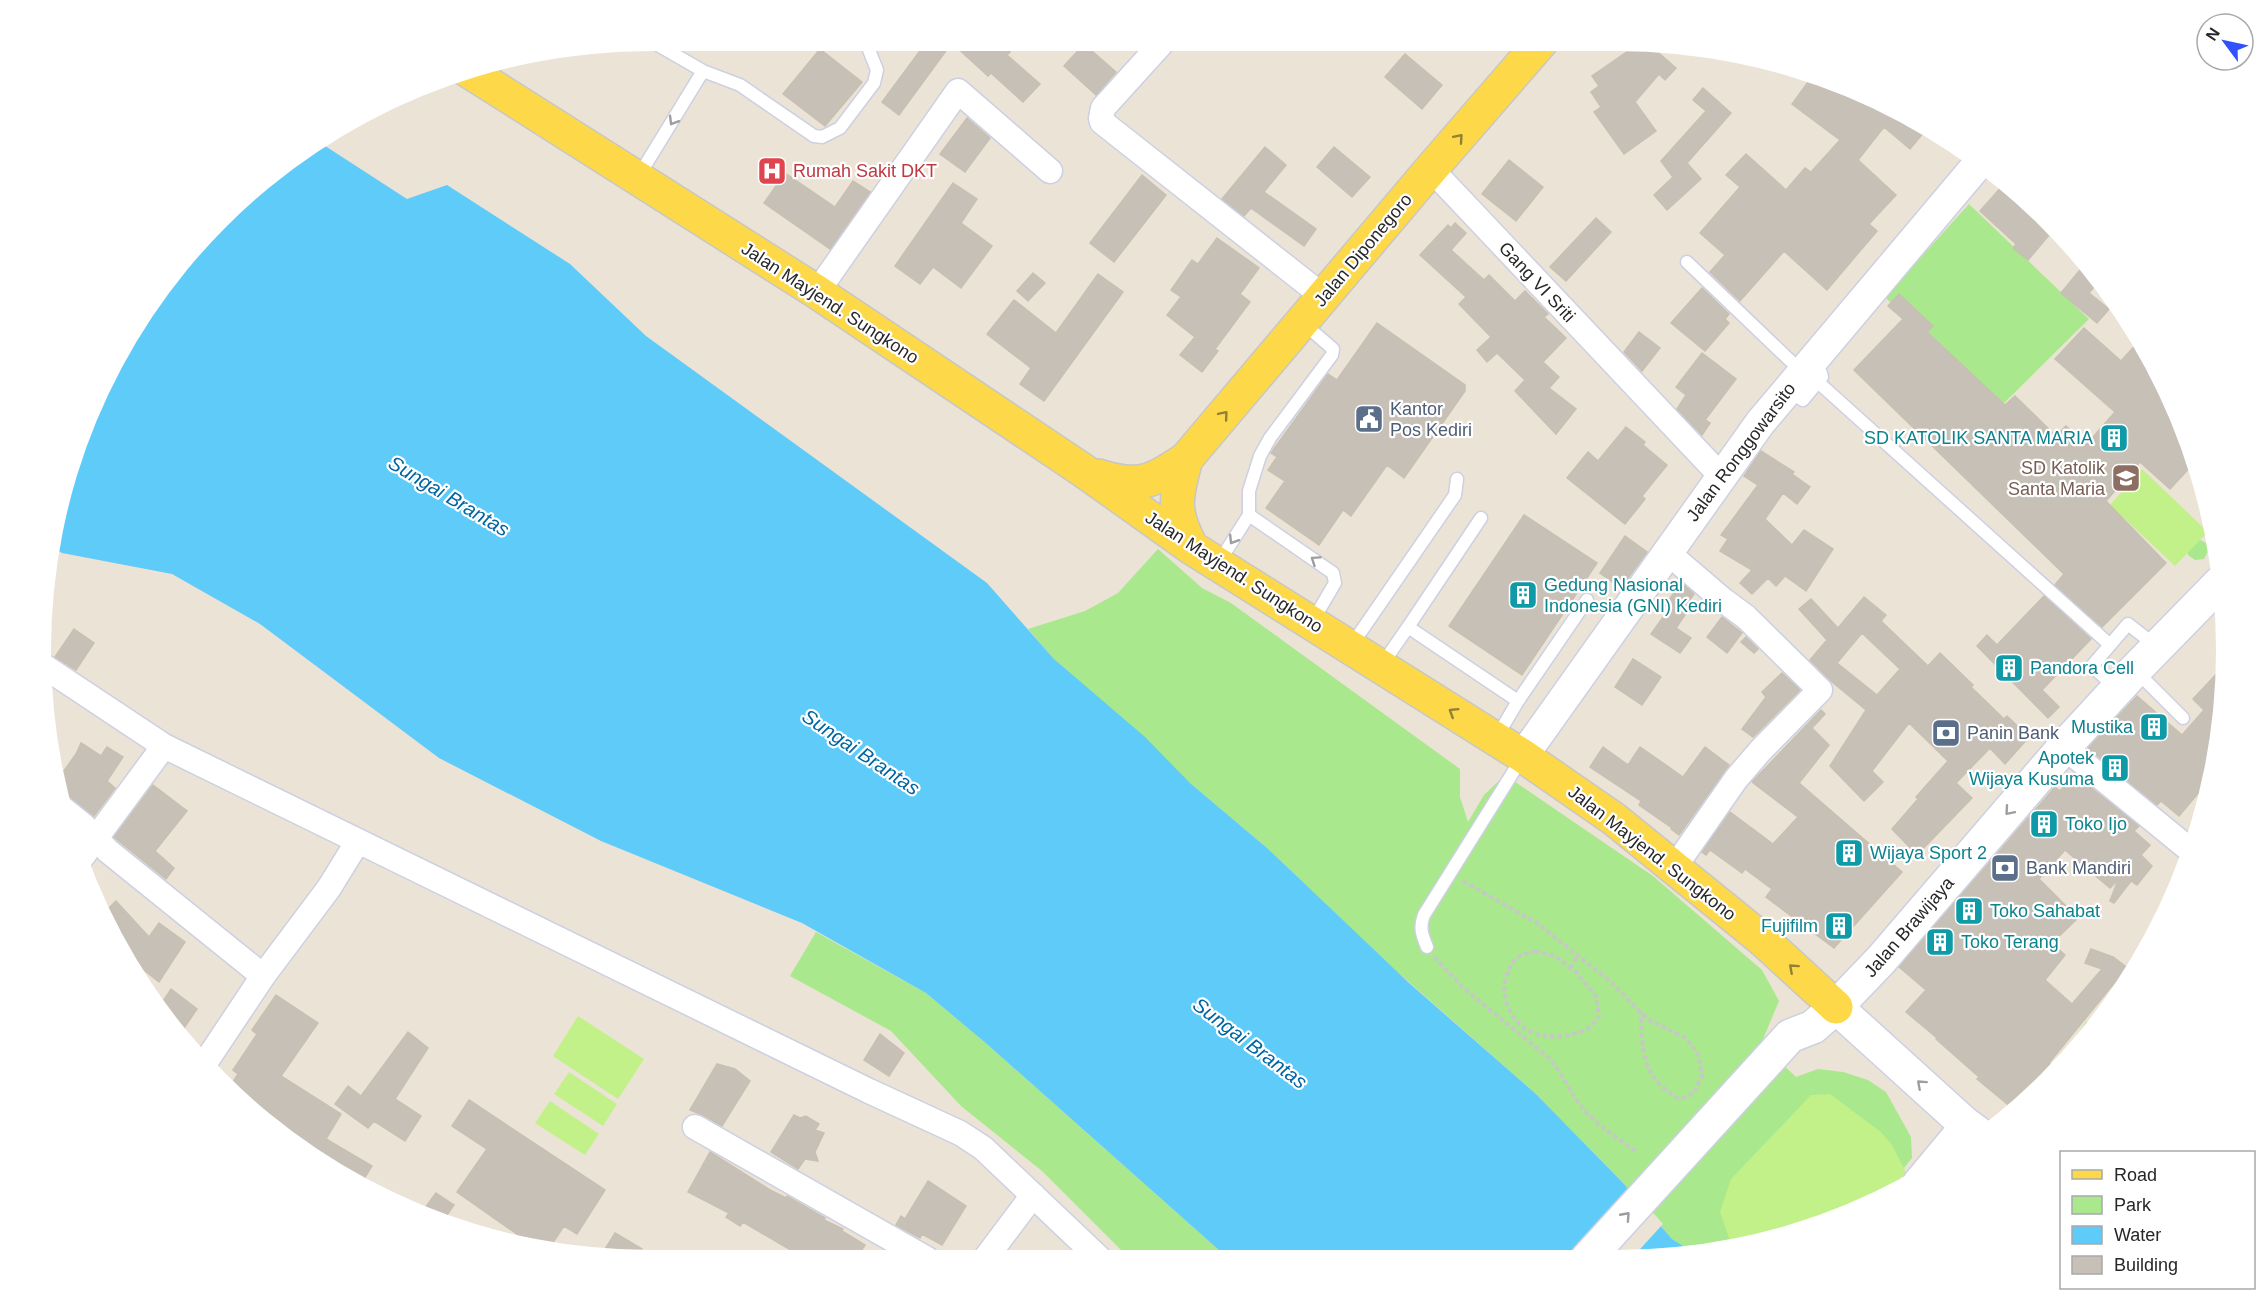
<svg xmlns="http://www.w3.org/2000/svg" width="2267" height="1301" font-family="Arial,sans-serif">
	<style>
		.green { fill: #a9e88d }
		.pitch { fill: #c1f188 }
		.water { fill: #5ecbf9 }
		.pier { fill: #ece3d7 }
		.building { fill: #c7c0b7; stroke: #c7c0b1; stroke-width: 1.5; fill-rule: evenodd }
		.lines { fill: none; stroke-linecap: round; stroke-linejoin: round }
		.service-casing { stroke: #ccd0e2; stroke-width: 15 }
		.minor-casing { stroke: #ccd0e2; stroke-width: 27 }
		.tertiary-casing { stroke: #ccd0e2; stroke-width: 33 }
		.secondary-casing { stroke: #ccd0e2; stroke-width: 36 }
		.primary-casing { stroke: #c7c7c7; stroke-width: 36 }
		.path { stroke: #c7c7c7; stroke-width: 4; stroke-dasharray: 4.5 3; stroke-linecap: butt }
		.service { stroke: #fff; stroke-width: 12 }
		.minor { stroke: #fff; stroke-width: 24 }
		.tertiary { stroke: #fff; stroke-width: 30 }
		.secondary { stroke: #fff; stroke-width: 33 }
		.primary { stroke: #fdd94a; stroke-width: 33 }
		.oneway { stroke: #9e9e9e }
		.oneway2 { stroke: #928038 }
		.labels { text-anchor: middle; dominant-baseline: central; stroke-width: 4.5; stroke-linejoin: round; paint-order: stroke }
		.health-label { font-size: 18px; fill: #be3a42; stroke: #fff; text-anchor: start }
		.street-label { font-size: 18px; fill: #272727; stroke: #fff }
		.service-label { font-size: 18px; fill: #4e5e75; stroke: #fff; text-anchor: start }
		.culture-label { font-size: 18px; fill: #0d838f; stroke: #fff; text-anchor: start }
		.education-label { font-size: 18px; fill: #785e54; stroke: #fff; text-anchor: end }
		.water-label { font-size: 20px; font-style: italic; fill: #0165a1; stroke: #fff }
	</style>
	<rect width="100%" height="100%" fill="#ece3d7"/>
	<path class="green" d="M1969,204L2089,319L2000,407L1885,297Z
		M2200,540L2206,543L2209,549L2204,559L2195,560L2188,555L2187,550Z
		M1158,549L1202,588L1231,603L1460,769V797L1468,822L1484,795L1505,775L1653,876L1762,970L1779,1001L1761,1044L1796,1077L1818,1069L1843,1072L1868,1080L1886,1092L1911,1137L1912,1158L1879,1198L1812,1228L1693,1252L1672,1239L1624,1184L1537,1095L1385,961L1267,848L1190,783L1054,659L1028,629L1085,611L1118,593Z
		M816,932L926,993L988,1045L1229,1259H1130L1042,1171L961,1106L891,1031L790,976Z
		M2093,1021L2097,1022L2083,1038L2080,1031L2086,1022Z"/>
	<path class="pitch" d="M2142,469L2208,532L2175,566L2110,505Z
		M578,1016L644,1059L618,1099L553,1056Z
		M569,1072L617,1104L603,1126L554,1094Z
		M1830,1094L1881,1132L1892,1145L1906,1172L1887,1194L1812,1228L1731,1244L1720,1212L1731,1179L1811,1095Z
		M550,1101L599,1134L585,1155L535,1123Z"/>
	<path class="water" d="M319,142L407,199L447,185L570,264L646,336L987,583L1054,659L1145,737L1190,783L1267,848L1408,982L1537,1095L1624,1184L1672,1239L1693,1252L1657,1259H1229L988,1045L926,993L802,923L601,841L439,758L260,624L172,574L62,553L54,548L61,492L103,381L143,311L219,219L279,166Z"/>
	<path class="pier" d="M1634,1191L1663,1224L1631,1259H1572Z"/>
	<path class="building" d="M1618,42H1646L1676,68L1665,80L1659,74L1635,102L1656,131L1624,154L1594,112L1601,107L1591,92L1599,86L1592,76L1628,51Z
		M925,44H951L899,115L882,102Z
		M953,44H1002L1010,52L1007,55L1040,84L1023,102L991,73L988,76Z
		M1084,44L1116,72L1096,95L1064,66Z
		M820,49L862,82L825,126L783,94Z
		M1405,54L1442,85L1422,109L1385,77Z
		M1814,74L1911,121L1924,132L1910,149L1884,127L1858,160L1896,195L1869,224L1877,231L1827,290L1784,251L1740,301L1710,272L1725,255L1700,233L1740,187L1726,175L1746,154L1786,190L1805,168L1811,172L1840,140L1792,104Z
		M1703,88L1731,113L1687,163L1701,179L1667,210L1654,195L1673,177L1661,161L1706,111L1693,100Z
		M967,118L990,138L965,172L940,154Z
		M1265,147L1286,165L1264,192L1316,229L1304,246L1251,208L1244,216L1222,199Z
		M1334,147L1370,177L1352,197L1317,167Z
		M1509,160L1543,187L1516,221L1482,194Z
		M785,173L835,207L853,181L870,192L830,249L764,203Z
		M1142,175L1166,195L1114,262L1090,243Z
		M953,183L977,199L961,223L992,246L961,288L933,267L920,284L895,266Z
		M2004,184L2048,219L2055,228L2028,260L2013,248L2016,244L1980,211Z
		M1596,218L1611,232L1566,281L1550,267Z
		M1455,223L1466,233L1451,250L1484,280L1489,275L1515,301L1525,291L1548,314L1544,317L1566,338L1543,362L1559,377L1549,388L1576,409L1556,434L1515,391L1525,380L1497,353L1487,362L1477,350L1491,337L1459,304L1466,297L1420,255L1448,225L1451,228Z
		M1217,238L1259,268L1240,294L1250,302L1215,349L1218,351L1202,372L1180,355L1195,337L1167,315L1181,297L1171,290L1192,260L1198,264Z
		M2085,264L2099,281L2089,293L2109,309L2097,323L2061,293Z
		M1033,273L1045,283L1028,301L1017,291Z
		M1098,274L1123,292L1044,401L1020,384L1031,368L987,334L1014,300L1056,333Z
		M1702,288L1729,314L1725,319L1729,323L1705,351L1671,323Z
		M1899,294L1933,326L1927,332L2005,405L2015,396L2056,436L2066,426L2086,445L2115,412L2055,359L2084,328L2121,361L2139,341L2180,417L2194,463L2170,489L2140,462L2106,501L2166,563L2102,627L2055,585L2064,574L1854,370L1903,319L1888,306Z
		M1377,323L1465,385V391L1404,478L1387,465L1351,516L1343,510L1319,545L1266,508L1285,481L1268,470L1277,457L1271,453L1328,374L1337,380Z
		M1639,332L1660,348L1642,371L1624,352Z
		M1702,353L1736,379L1705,420L1710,423L1702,435L1677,409L1686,395L1676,387Z
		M1626,427L1645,442L1643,445L1667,465L1642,496L1645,499L1625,524L1567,478L1588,452L1598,461Z
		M1761,451L1794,472L1792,474L1810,487L1797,504L1783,493L1765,519L1792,545L1804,530L1833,549L1806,591L1785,576L1776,586L1768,578L1752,594L1740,583L1752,570L1720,551L1728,539L1721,535L1758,485L1744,476Z
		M1524,515L1597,563L1522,675L1449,626Z
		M1625,536L1647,552L1621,588L1600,573Z
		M1681,582L1694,594L1683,609L1687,612L1676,628L1691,638L1680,653L1651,634L1669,609L1665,606Z
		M2044,596L2091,639L2042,690L2059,707L2048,718L1977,646L1987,635L1997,645Z
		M1864,597L1886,615L1881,621L1928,666L1940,653L1973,685L1971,687L2004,719L2007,716L2029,737L2005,764L1990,748L1956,783L1972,798L1917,855L1892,829L1918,799L1916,797L1948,761L1909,723L1872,771L1883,782L1864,801L1830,766L1866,710L1831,681L1810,660L1827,640L1799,609L1811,599L1838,628ZM1862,633L1900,669L1877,695L1837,663Z
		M1722,617L1742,633L1727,653L1707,637Z
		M74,629L94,643L76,670L55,657Z
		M1746,637L1758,649L1754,653L1741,642Z
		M1633,659L1661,677L1642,705L1615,687Z
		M2225,665L2212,777L2179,816L2161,801L2157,805L2088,748L2137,696L2182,735L2204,710L2193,699Z
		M1782,673L1800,690L1753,737L1742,729L1766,697L1762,692Z
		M1821,710L1825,714L1812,728L1829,745L1799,783L1902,872L1834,948L1766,897L1772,889L1745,869L1742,873L1710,850L1706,855L1702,852L1730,812L1773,844L1798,817L1752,782Z
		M81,743L101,756L107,747L123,757L107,781L115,788L94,816L57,788L56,782L76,754Z
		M1603,747L1628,765L1640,747L1683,777L1705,747L1729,765L1679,835L1671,829L1672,828L1639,805L1641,801L1590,767Z
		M2074,774L2139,826L2134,831L2150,845L2141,855L2152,866L2137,885L2131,881L2114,903L2110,901L2118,880L2110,888L2065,850L2039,879L2078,918L2052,943L2065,955L2045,980L2072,1004L2102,969L2085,963L2091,949L2113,957L2133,972L2129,980L2120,976L2049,1063L2057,1070L2048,1082L2043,1086L2035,1079L2012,1108L1977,1079L1979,1077L1936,1039L1937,1038L1906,1012L1926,990L1899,967L2055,787L2060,791Z
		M153,785L187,811L155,851L174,868L166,879L114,837Z
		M116,901L149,937L159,923L185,942L159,982L121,952L103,914Z
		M171,989L197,1009L182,1031L158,1009Z
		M276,995L318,1023L281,1076L341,1114L326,1139L372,1166L362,1182L312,1158L248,1109L229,1088L238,1074L233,1070L257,1034L252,1030Z
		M408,1032L428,1048L395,1099L421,1116L405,1141L374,1121L368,1128L335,1104L348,1086L361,1096Z
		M880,1034L904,1053L889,1076L864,1060Z
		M717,1064L735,1069L750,1081L722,1126L705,1116L690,1110Z
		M469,1100L605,1190L577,1234L564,1226L550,1247L518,1241L521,1237L457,1192L487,1149L452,1126Z
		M794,1115L800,1118L806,1116L819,1124L815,1130L824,1133L815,1152L818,1161L805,1159L798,1169L771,1152Z
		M710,1152L770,1190L786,1198L787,1196L825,1218L824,1220L843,1229L842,1231L865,1245L856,1259H806L743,1222L740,1226L726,1217L729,1213L688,1192Z
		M928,1181L966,1206L942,1245L922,1234L920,1238L896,1225L901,1216L905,1219Z
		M436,1193L454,1205L442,1222L422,1212Z
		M615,1233L642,1249L635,1259L600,1257Z"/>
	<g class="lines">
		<g class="service-casing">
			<path id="service" d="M658,45L703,71L740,85L814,136L822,137L840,128L874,83L877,70L867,45
				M638,177L703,71
				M1687,262L1802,372
				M1819,383L2109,644
				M1788,391L1803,400L1822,377L1821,373L1810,363
				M1249,515L1333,573L1335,583L1312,622
				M1219,562L1249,515V491L1260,456L1270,438L1332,355L1333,349L1303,323
				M1408,627L1481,518
				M1351,646L1455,495L1457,479
				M1381,666L1408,627L1518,701L1496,738
				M2136,671L2183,718
				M2117,689L2092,666L2128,624L2156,646
				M1518,701L1587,600
				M1427,947C1422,935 1419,927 1424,915L1522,758"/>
		</g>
		<g class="minor-casing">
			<path id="minor" d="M1161,44L1103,108L1101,118L1102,122L1324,297
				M1431,169L1721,476
				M817,292L958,91L1050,171
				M1667,552L1723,600L1746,617L1820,690L1760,751L1736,779L1674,868
				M42,665L164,746L869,1091L960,1133L983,1148L1100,1259
				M2064,747L2190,850
				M63,809L83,825L108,851L263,976
				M79,861L164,746
				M205,1063L263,976L329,888L358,841
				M695,1127L927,1259
				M1915,1182L1964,1123
				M985,1259L1033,1195"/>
		</g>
		<g class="tertiary-casing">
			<path id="tertiary" d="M1523,756L1760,423L1979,163"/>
		</g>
		<g class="secondary-casing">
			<path id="secondary" d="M1836,1007L1964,1123L1979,1134
				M1587,1259L1790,1036L1813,1027L1836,1007L1881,960L2064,747L2135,670L2220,583"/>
		</g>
		<g class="primary-casing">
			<path id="primary" d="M467,70L817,292L1084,471L1192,548L1523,756L1614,819L1763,940L1836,1007
				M1186,459C1175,498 1172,512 1192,548
				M1098,476C1139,489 1151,482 1186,459L1431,169L1541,42"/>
		</g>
		<path class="path" d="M1463,881L1537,923L1612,983L1641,1013L1651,1021L1686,1038L1699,1056L1702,1076L1693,1094L1679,1099C1642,1077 1642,1053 1641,1013
			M1535,951L1555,956L1577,973L1596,996L1599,1017C1595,1021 1591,1027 1585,1030C1574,1035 1557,1038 1544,1036C1517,1032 1498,1002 1506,977C1509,969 1511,962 1518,957C1522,954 1530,953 1535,951Z
			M1434,957L1462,987L1550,1059C1561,1072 1567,1086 1576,1099C1591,1122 1615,1136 1637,1152
			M1570,968L1578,956"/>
		<use href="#service" class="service"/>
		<use href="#minor" class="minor"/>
		<use href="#tertiary" class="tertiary"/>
		<use href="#secondary" class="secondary"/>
		<use href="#primary" class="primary"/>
	</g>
	<defs><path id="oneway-chevron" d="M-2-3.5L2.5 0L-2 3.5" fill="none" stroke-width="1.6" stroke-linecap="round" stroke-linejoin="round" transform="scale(1.5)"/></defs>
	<g class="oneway">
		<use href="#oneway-chevron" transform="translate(673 121) rotate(121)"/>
		<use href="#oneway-chevron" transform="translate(1233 540) rotate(122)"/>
		<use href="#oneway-chevron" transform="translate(1315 560) rotate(-146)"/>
		<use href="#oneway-chevron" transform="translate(2009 811) rotate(131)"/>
		<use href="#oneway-chevron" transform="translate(1921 1084) rotate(-138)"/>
		<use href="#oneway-chevron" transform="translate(1626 1216) rotate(-48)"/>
	</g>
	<g class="oneway2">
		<use href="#oneway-chevron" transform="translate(1459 138) rotate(-49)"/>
		<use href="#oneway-chevron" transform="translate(1224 415) rotate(-50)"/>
		<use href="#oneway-chevron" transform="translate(1453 712) rotate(-148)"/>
		<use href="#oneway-chevron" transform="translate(1793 968) rotate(-138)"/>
	</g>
	<defs>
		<g id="hospital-square" transform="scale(1.5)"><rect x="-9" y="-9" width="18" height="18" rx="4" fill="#e0444e" stroke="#fff"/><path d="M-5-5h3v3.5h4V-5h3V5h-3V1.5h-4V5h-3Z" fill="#fff"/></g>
		<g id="civic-square" transform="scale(1.5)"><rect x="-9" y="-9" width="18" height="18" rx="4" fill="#5c6f8a" stroke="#fff"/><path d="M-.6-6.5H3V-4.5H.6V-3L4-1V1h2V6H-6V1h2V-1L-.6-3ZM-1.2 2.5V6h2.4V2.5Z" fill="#fff"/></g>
		<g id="building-square" transform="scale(1.5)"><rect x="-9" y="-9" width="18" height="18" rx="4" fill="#0f9aa8" stroke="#fff"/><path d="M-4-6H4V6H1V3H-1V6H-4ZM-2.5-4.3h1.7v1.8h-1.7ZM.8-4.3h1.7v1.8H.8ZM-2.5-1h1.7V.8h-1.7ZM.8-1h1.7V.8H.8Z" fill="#fff"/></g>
		<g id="school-square" transform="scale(1.5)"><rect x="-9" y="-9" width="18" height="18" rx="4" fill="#8d6e63" stroke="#fff"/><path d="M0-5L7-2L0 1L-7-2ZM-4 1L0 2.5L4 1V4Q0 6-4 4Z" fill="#fff"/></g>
		<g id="bank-square" transform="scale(1.5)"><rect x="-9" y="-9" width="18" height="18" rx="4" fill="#5c6f8a" stroke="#fff"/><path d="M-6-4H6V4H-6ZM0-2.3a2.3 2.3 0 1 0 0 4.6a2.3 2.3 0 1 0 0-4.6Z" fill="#fff"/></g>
	</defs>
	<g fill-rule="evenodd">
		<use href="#hospital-square" x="772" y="171"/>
		<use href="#civic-square" x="1369" y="419"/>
		<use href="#building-square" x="2114" y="438"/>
		<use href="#school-square" x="2126" y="478"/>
		<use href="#building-square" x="1523" y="595"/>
		<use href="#building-square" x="2009" y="668"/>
		<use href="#building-square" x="2154" y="727"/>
		<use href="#bank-square" x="1946" y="733"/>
		<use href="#building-square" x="2115" y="768"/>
		<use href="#building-square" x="2044" y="824"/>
		<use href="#building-square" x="1849" y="853"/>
		<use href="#bank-square" x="2005" y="868"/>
		<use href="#building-square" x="1969" y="911"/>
		<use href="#building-square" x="1839" y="926"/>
		<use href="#building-square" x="1940" y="942"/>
	</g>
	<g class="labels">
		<g class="health-label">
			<text x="793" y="171">Rumah Sakit DKT</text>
		</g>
		<g class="street-label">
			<text transform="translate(1363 250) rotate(-50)">Jalan Diponegoro</text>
			<text transform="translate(1537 282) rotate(47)">Gang VI Sriti</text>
			<text transform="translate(830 303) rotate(33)">Jalan Mayjend. Sungkono</text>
			<text transform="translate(1741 452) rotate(-53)">Jalan Ronggowarsito</text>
			<text transform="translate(1234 572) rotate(33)">Jalan Mayjend. Sungkono</text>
			<text transform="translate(1652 853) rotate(38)">Jalan Mayjend. Sungkono</text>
			<text transform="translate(1909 927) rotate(-49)">Jalan Brawijaya</text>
		</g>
		<g class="service-label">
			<text x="1390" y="409">Kantor<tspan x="1390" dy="21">Pos Kediri</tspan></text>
			<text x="1967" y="733">Panin Bank</text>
			<text x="2026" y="868">Bank Mandiri</text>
		</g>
		<g class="culture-label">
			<text x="2093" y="438" text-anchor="end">SD KATOLIK SANTA MARIA</text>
			<text x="1544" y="585">Gedung Nasional<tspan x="1544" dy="21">Indonesia (GNI) Kediri</tspan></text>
			<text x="2030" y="668">Pandora Cell</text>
			<text x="2133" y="727" text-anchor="end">Mustika</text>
			<text x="2094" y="758" text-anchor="end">Apotek<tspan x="2094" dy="21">Wijaya Kusuma</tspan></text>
			<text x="2065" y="824">Toko Ijo</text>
			<text x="1870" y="853">Wijaya Sport 2</text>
			<text x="1990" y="911">Toko Sahabat</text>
			<text x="1818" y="926" text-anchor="end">Fujifilm</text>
			<text x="1961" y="942">Toko Terang</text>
		</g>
		<g class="education-label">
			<text x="2105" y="468">SD Katolik<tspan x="2105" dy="21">Santa Maria</tspan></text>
		</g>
		<g class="water-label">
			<text transform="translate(449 496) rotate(31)">Sungai Brantas</text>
			<text transform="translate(861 752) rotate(34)">Sungai Brantas</text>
			<text transform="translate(1250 1043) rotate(37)">Sungai Brantas</text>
		</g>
	</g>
	<path d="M0 0H2267V1301H0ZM650 51H1617A599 599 0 0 1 2216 650V651A599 599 0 0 1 1617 1250H650A599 599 0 0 1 51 651V650A599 599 0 0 1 650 51Z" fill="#fff" fill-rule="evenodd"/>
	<rect x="2060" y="1151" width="195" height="138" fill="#ffffff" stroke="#a9a9a9" stroke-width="1.5"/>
	<rect x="2072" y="1170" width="30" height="9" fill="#fdd94a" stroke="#a9a9a9" stroke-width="1.5"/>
	<text x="2114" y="1181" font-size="18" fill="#272727">Road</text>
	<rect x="2072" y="1196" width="30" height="18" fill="#a9e88d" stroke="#a9a9a9" stroke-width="1.5"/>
	<text x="2114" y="1211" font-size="18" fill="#272727">Park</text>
	<rect x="2072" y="1226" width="30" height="18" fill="#5ecbf9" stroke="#a9a9a9" stroke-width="1.5"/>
	<text x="2114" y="1241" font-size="18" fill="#272727">Water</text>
	<rect x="2072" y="1256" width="30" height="18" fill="#c7c0b7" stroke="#a9a9a9" stroke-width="1.5"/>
	<text x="2114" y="1271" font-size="18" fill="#272727">Building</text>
	<g transform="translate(2225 42) rotate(303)"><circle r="28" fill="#ffffff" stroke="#a9a9a9" stroke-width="1.5"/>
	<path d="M0-4.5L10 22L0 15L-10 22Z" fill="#3151ff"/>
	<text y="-9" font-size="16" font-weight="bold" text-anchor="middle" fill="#272727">N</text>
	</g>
</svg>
